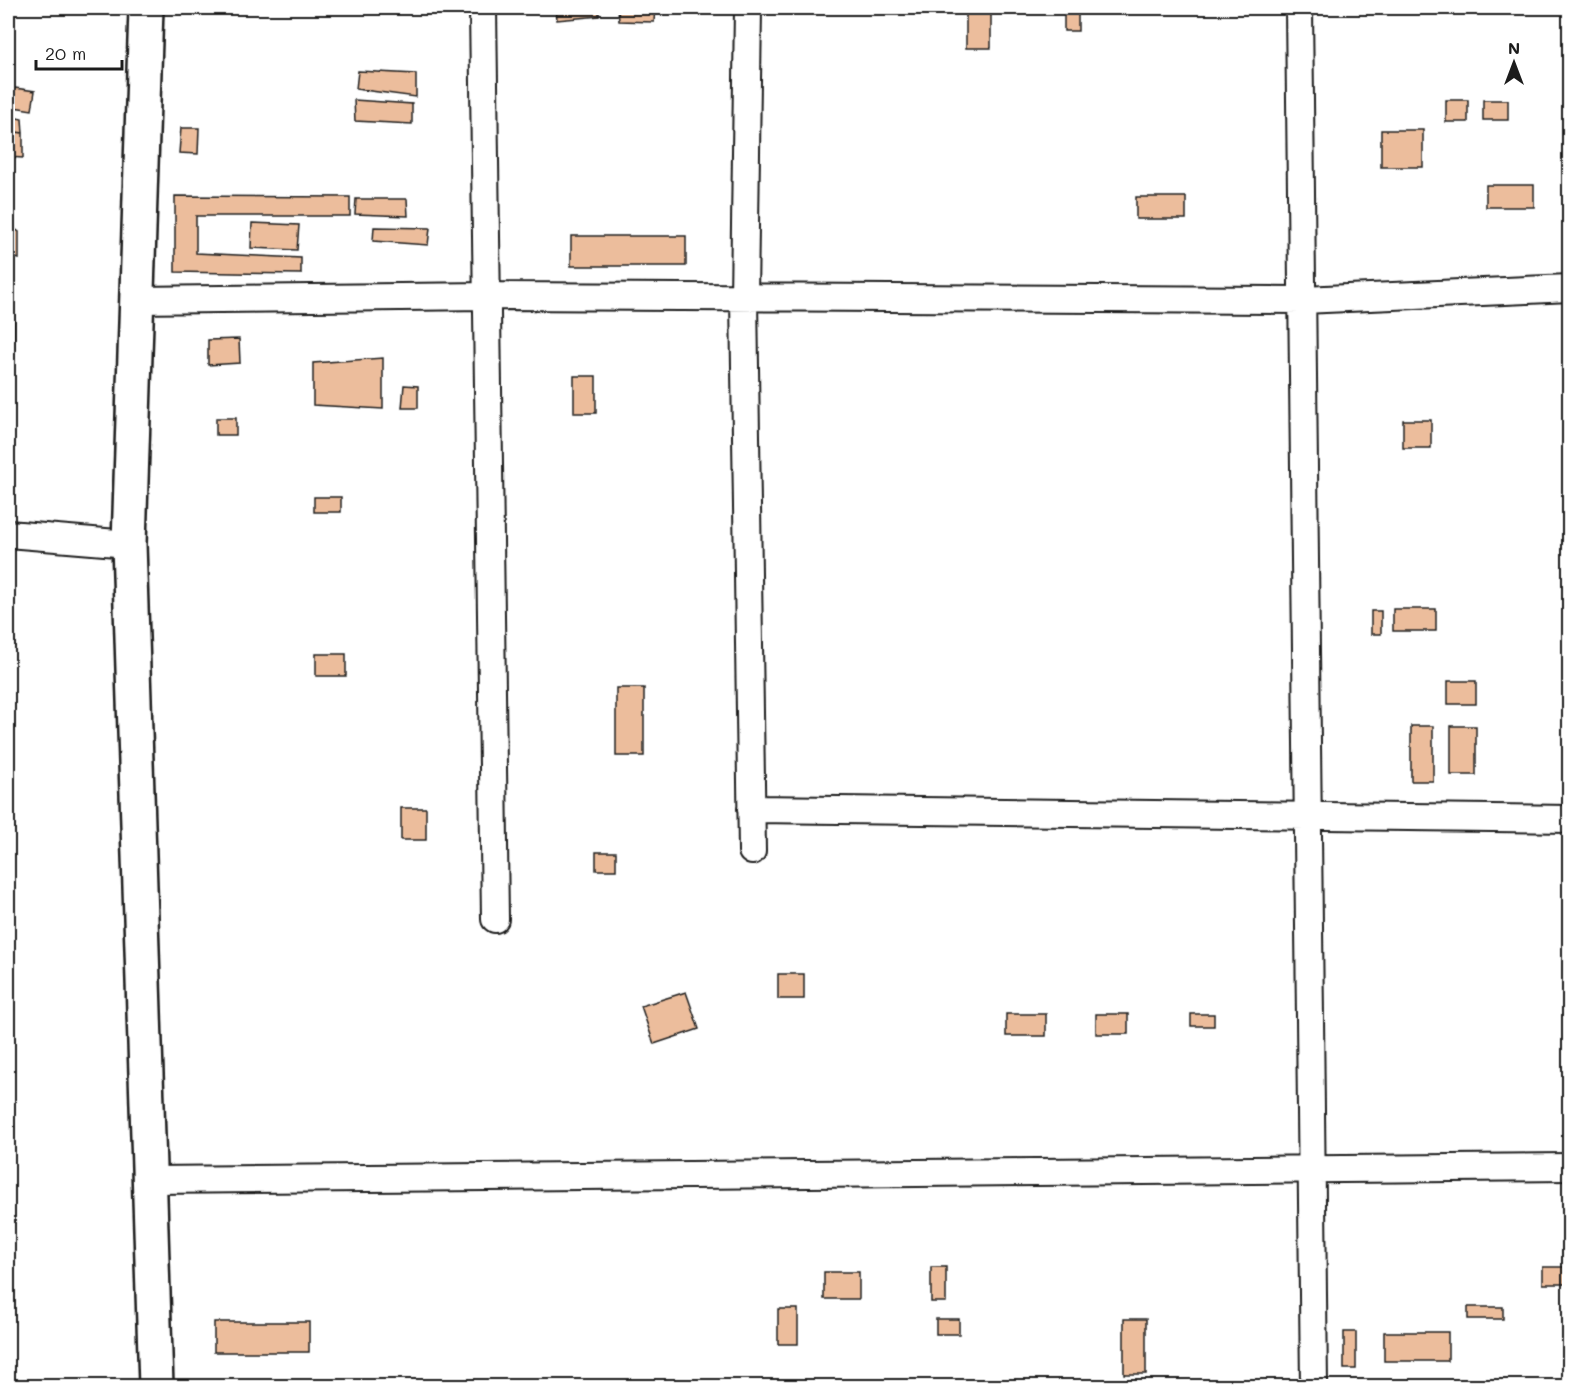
<svg xmlns="http://www.w3.org/2000/svg" width="1577" height="1394" font-family="Mali,sans-serif">
	<style>
		.building { fill: #ecbd9c; stroke: #1c1c1c; stroke-width: 1.5 }
		.lines { fill: none; stroke-linecap: round; stroke-linejoin: round }
		.street-casing { stroke: #1c1c1c; stroke-width: 30 }
		.secondary-casing { stroke: #1c1c1c; stroke-width: 38 }
		.street { stroke: #fff; stroke-width: 26 }
		.secondary { stroke: #fff; stroke-width: 33 }
	</style>
	<rect width="100%" height="100%" fill="#fff"/>
	<filter id="ink" filterUnits="userSpaceOnUse"><feTurbulence type="fractalNoise" baseFrequency=".0167" numOctaves="2"/><feDisplacementMap in="SourceGraphic" scale="12" xChannelSelector="R" yChannelSelector="G"/><feConvolveMatrix kernelMatrix="1 2 1 2 8 2 1 2 1" color-interpolation-filters="sRGB"/></filter>
	<g filter="url(#ink)">
		<path class="building" d="M556,8H599V16L557,20Z
			M618,8H655L654,22L619,21Z
			M1064,8H1078V31H1064Z
			M966,13H991V48H966Z
			M358,71L416,74V97L356,89Z
			M8,87L35,91L32,110L8,106Z
			M354,100L412,104V124L355,121Z
			M1446,100H1468V122H1446Z
			M1483,100H1508V120H1483Z
			M8,116L22,119L23,133L8,131Z
			M181,128H199L198,154L179,153Z
			M1381,130H1423V167H1381Z
			M8,131L23,133V158L8,157Z
			M1486,185H1534V207H1486Z
			M175,196L350,197V216H196V253L301,258V274L175,272Z
			M1136,197H1186V219H1136Z
			M356,199H407L408,216L355,214Z
			M252,223L299,225L297,250L251,248Z
			M8,224L19,232V259L8,256Z
			M374,227L430,228L428,245L373,241Z
			M571,236H686V266H571Z
			M8,268H12L10,292L8,291Z
			M8,312L14,313V356H8Z
			M239,339L240,363L208,365V340Z
			M383,358V409L313,405V363Z
			M574,376H596V413H574Z
			M404,385L418,386V408H402Z
			M216,418H236V435H216Z
			M1403,420H1431V448H1403Z
			M314,497H341V512H314Z
			M1393,609H1436V631H1393Z
			M1371,611H1381V634H1371Z
			M316,654H346V676H316Z
			M1448,681H1476V704H1448Z
			M616,688H644V756H616Z
			M1411,726H1433V781H1411Z
			M1451,726H1476V775H1451Z
			M401,808H426V840H401Z
			M596,852H616V870H596Z
			M778,974H804V999H778Z
			M686,992L699,1029L654,1044L641,1006Z
			M1006,1014H1046V1036H1006Z
			M1096,1014H1128V1034H1096Z
			M1191,1014H1214V1026H1191Z
			M931,1267H946V1302H931Z
			M1543,1267H1566V1284H1543Z
			M824,1272H859V1299H824Z
			M1468,1307H1503V1319H1468Z
			M778,1309H798V1344H778Z
			M936,1319H959V1334H936Z
			M1124,1319H1146V1374H1124Z
			M214,1322H309V1352H214Z
			M1344,1332H1356V1369H1344Z
			M1384,1332H1448V1361H1384Z"/>
		<g class="lines">
			<g class="street-casing">
				<path id="street" d="M483,8L495,919
					M748,8L744,298L752,851
					M1299,8L1314,1386
					M136,300L487,296L1303,300L1570,288
					M8,534L129,544
					M751,809L1570,819
					M150,1180L1570,1167"/>
			</g>
			<g class="secondary-casing">
				<path id="secondary" d="M146,8L129,544L156,1386"/>
			</g>
			<use href="#street" class="street"/>
			<use href="#secondary" class="secondary"/>
		</g>
	</g>
	<rect width="1577" height="1394" fill="none" stroke="#fff" stroke-width="30"/>
	<rect x="15" y="15" width="1547" height="1364" fill="none" stroke="#1c1c1c" stroke-width="2" filter="url(#ink)"/>
	<g transform="translate(1514 63)" stroke="#ffffff" stroke-width="4.5" paint-order="stroke">
	<path d="M0-4.5L10 22L0 15L-10 22Z" fill="#1c1c1c"/>
	<text y="-9" font-size="16" font-weight="bold" text-anchor="middle" fill="#1c1c1c">N</text>
	</g>
	<path d="M36 60v9h86v-9" fill="none" stroke="#1c1c1c" stroke-width="3"/>
	<text x="45" y="60" font-size="18" fill="#1c1c1c" stroke="#ffffff" stroke-width="4.5" paint-order="stroke">20 m</text>
</svg>
